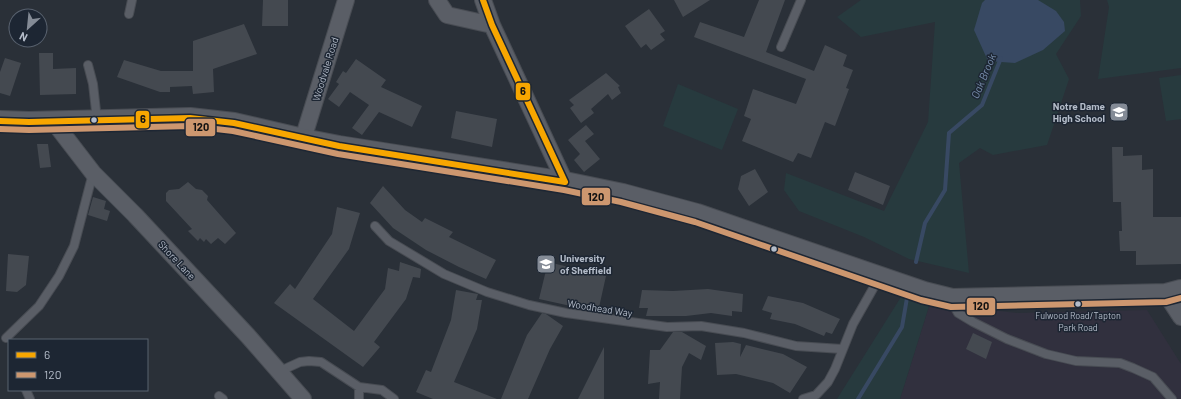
<svg xmlns="http://www.w3.org/2000/svg" width="1181" height="399" font-family="Barlow,sans-serif">
	<style>
		.medical { fill: #31303e }
		.green { fill: #273a3e }
		.water { fill: #384963 }
		.lines { fill: none; stroke-linecap: round; stroke-linejoin: round }
		.stream { stroke: #384963; stroke-width: 4 }
		.building { fill: #444950 }
		.service-casing { stroke: #484c53; stroke-width: 10 }
		.minor-casing { stroke: #484c53; stroke-width: 18 }
		.tertiary-casing { stroke: #484c53; stroke-width: 22 }
		.service { stroke: #5a5e66; stroke-width: 8 }
		.minor { stroke: #5a5e66; stroke-width: 16 }
		.tertiary { stroke: #5a5e66; stroke-width: 20 }
		.bus-1-casing { stroke: #1d2633; stroke-width: 9 }
		.bus-2-casing { stroke: #1d2633; stroke-width: 9 }
		.bus-1 { stroke: #f7a600; stroke-width: 6 }
		.bus-2 { stroke: #cd976f; stroke-width: 6 }
		.bus-dot { fill: #b4bcc9; stroke: #1d2633; stroke-width: 1.5 }
		.labels { text-anchor: middle; dominant-baseline: central; stroke-width: 3; stroke-linejoin: round; paint-order: stroke }
		.bus-label { font-size: 9px; fill: #b4bcc9; stroke: #1d2633 }
		.street-label { font-size: 10px; fill: #b4bcc9; stroke: #1d2633 }
		.poi-label { font-size: 10px; font-weight: bold; fill: #b4bcc9; stroke: #1d2633; text-anchor: end }
		.water-label { font-size: 11px; font-style: italic; fill: #7c92b1; stroke: #1d2633 }
		.line-badge { stroke: #1d2633; stroke-width: 1.5 }
		.pale-badge-label { font-size: 11px; text-anchor: middle; font-weight: bold; fill: #111 }
	</style>
	<rect width="100%" height="100%" fill="#2a3038"/>
	<path class="medical" d="M930,303L1017,313L1147,310L1181,364V399H900Z"/>
	<path class="green" d="M861,0H1080L1081,16L1056,54L1069,79L1047,145L993,155L980,148L959,163L969,273L909,259L864,237L799,211L784,190L786,173L884,211L928,122L935,22L861,37L837,17Z
		M1107,0H1181V68L1098,79L1109,7Z
		M1181,75V119L1166,121L1159,78Z
		M678,84L738,109L722,150L663,126Z
		M901,297L930,303L900,399H837Z"/>
	<path class="water" d="M985,0H1038L1056,11L1064,22L1065,31L1043,50L1015,63L988,61L974,30L982,3Z"/>
	<g class="lines">
		<path class="stream" d="M916,262L925,223L945,190L949,133L982,105L1001,58
			M858,399L902,327L907,298"/>
	</g>
	<path class="building" d="M263,0H288V26H262Z
		M674,0H710L683,17Z
		M759,0H785L766,52L814,71L825,45L847,55L843,66L853,70L846,88L849,89L835,126L825,122L811,158L798,153L793,162L742,141L751,119L744,116L753,89L796,104L806,79L694,37L700,22L744,37Z
		M649,9L665,31L660,34L665,40L651,50L646,44L641,48L625,26Z
		M244,24L257,54L213,69L214,92L193,94L192,86L170,87V92H160L117,77L124,60L161,71H193V41Z
		M39,53H53V69L76,68V94L40,95Z
		M5,58L21,63L10,96L0,93V72Z
		M356,59L386,80L381,87L422,106L412,127L379,112L362,135L352,128L369,105L350,92L339,107L328,99L339,84L336,82L343,71L346,73Z
		M606,73L620,86L618,87L621,93L612,100L608,94L591,109L594,113L581,123L570,108L574,105L569,100Z
		M456,111L497,119L492,147L451,138Z
		M586,125L594,134L585,141L600,159L584,172L574,160L580,154L568,140Z
		M37,144H48L51,167L40,168Z
		M1112,147H1123V156L1142,155V170L1153,169V217H1181V264L1136,265V251H1120L1119,231H1122L1121,202H1113Z
		M755,169L768,192L749,206L738,189L741,176Z
		M855,172L890,186L883,205L848,190Z
		M188,182L196,189L202,190L208,196L207,200L236,233L225,244L218,238L211,244L206,239L204,242L200,238L198,241L188,231L192,229L166,201V193L169,190L179,189Z
		M383,186L405,210L422,222L425,218L453,232L449,237L496,260L486,279L459,267L426,250L393,228L370,203Z
		M93,197L106,201L104,209L110,211L107,221L88,215Z
		M337,207L360,213L349,249L313,299L354,331L385,289L388,268L399,271L400,262L421,269L420,278L413,277L406,299L374,342L380,347L363,367L274,303L290,284L295,289L332,234Z
		M8,254L29,256L26,285L17,292L6,291Z
		M548,262L606,276L598,312L539,299Z
		M708,289L743,294L742,312L732,311V316L711,313L686,316H646L648,308H639L642,290L673,291Z
		M456,290L478,294L476,300H482L477,329L454,382L497,399H433L416,392L426,370L431,372L451,320Z
		M768,296L803,303L840,319L832,334L826,332L824,336L795,324L770,319L772,313L762,310Z
		M542,313L546,314L563,326L550,349L528,399H501L527,335Z
		M673,332H682L706,346L701,360L689,353L682,367L680,399H659L660,382L648,384L650,350H660Z
		M973,333L992,342L986,359L966,349Z
		M733,342L741,344L740,357L746,345L783,354L807,367L790,393L773,383L736,374L717,375L715,343Z
		M604,347V399H578Z"/>
	<g class="lines">
		<g class="service-casing">
			<path id="service" d="M129,14L132,0
				M781,47L801,0
				M88,65L93,84L97,120
				M375,226L389,241L444,274L487,292L529,305L566,313L667,327L701,326L744,333L796,346L842,349
				M952,300L954,306L958,313L973,322L1007,339L1046,354L1076,361L1120,363L1133,368L1153,377L1172,399
				M6,338L39,306L59,276L74,246L93,173
				M278,372L300,362L309,361L321,362L359,387L382,390L394,399
				M359,387V399
				M26,390L30,399
				M219,396L223,399
				M803,399L816,395L828,382L835,369L853,324L879,278"/>
		</g>
		<g class="minor-casing">
			<path id="minor" d="M437,0L447,15L492,25
				M483,0L492,25L565,182
				M53,121L93,173L135,215L248,336L303,399
				M303,139L346,0
				M1166,294L1181,317"/>
		</g>
		<g class="tertiary-casing">
			<path id="tertiary" d="M0,121L29,122L190,118L234,123L303,139L339,146L565,182L623,194L697,214L924,292L952,299L1166,294L1181,290"/>
		</g>
		<use href="#service" class="service"/>
		<use href="#minor" class="minor"/>
		<use href="#tertiary" class="tertiary"/>
		<g class="bus-1-casing">
			<path id="bus-1" d="M483,0L492,25L565,182
				M0,121L29,122L190,118L234,123L339,146L565,182"/>
		</g>
		<g class="bus-2-casing">
			<path id="bus-2" d="M0,129L29,130L190,126L233,131L338,154L564,190L621,202L695,222L921,300L951,307L1166,302L1181,298"/>
		</g>
		<use href="#bus-1" class="bus-1"/>
		<use href="#bus-2" class="bus-2"/>
	</g>
	<defs>
		<g id="school-square" transform="scale(1)"><rect x="-9" y="-9" width="18" height="18" rx="4" fill="#848b96" stroke="#1d2633"/><path d="M0-5L7-2L0 1L-7-2ZM-4 1L0 2.5L4 1V4Q0 6-4 4Z" fill="#fff"/></g>
		<g id="university-square" transform="scale(1)"><rect x="-9" y="-9" width="18" height="18" rx="4" fill="#848b96" stroke="#1d2633"/><path d="M0-5L7-2L0 1L-7-2ZM-4 1L0 2.5L4 1V4Q0 6-4 4Z" fill="#fff"/></g>
	</defs>
	<g fill-rule="evenodd">
		<use href="#school-square" x="1119" y="112"/>
		<use href="#university-square" x="546" y="264"/>
	</g>
	<g class="bus-dot">
		<circle cx="94" cy="120" r="3.5"/>
		<circle cx="774" cy="249" r="3.5"/>
		<circle cx="1078" cy="304" r="3.5"/>
	</g>
	<g class="labels">
		<g class="bus-label">
			<text x="1078" y="315">Fulwood Road/Tapton<tspan x="1078" dy="12">Park Road</tspan></text>
		</g>
		<g class="street-label">
			<text transform="translate(325 69) rotate(-73)">Woodvale Road</text>
			<text transform="translate(177 260) rotate(47)">Shore Lane</text>
			<text transform="translate(600 308) rotate(9)">Woodhead Way</text>
		</g>
		<g class="poi-label">
			<text x="1105" y="106">Notre Dame<tspan x="1105" dy="12">High School</tspan></text>
			<text x="560" y="258" text-anchor="start">University<tspan x="560" dy="12">of Sheffield</tspan></text>
		</g>
		<g class="water-label">
			<text transform="translate(983 76) rotate(-67)">Oak Brook</text>
		</g>
	</g>
	<g class="line-badge">
		<rect x="515" y="82" width="16" height="19" rx="4" fill="#f7a600"/>
		<rect x="135" y="110" width="15" height="19" rx="4" fill="#f7a600"/>
		<rect x="185" y="118" width="31" height="19" rx="4" fill="#cd976f"/>
		<rect x="581" y="187" width="30" height="19" rx="4" fill="#cd976f"/>
		<rect x="966" y="297" width="30" height="19" rx="4" fill="#cd976f"/>
	</g>
	<g class="pale-badge-label">
		<text x="523" y="95">6</text>
		<text x="143" y="123">6</text>
		<text x="201" y="131">120</text>
		<text x="596" y="201">120</text>
		<text x="981" y="310">120</text>
	</g>
	<rect x="8" y="339" width="140" height="52" fill="#1d2633" stroke="#59626f"/>
	<rect x="16" y="352" width="20" height="6" fill="#f7a600" stroke="#59626f"/>
	<text x="44" y="359" font-size="12" fill="#b4bcc9">6</text>
	<rect x="16" y="372" width="20" height="6" fill="#cd976f" stroke="#59626f"/>
	<text x="44" y="379" font-size="12" fill="#b4bcc9">120</text>
	<g transform="translate(28 28) rotate(207)"><circle r="19" fill="#1d2633" stroke="#59626f"/>
	<path d="M0-3L7 15L0 10L-7 15Z" fill="#848b96"/>
	<text y="-6" font-size="11" font-weight="bold" text-anchor="middle" fill="#b4bcc9">N</text>
	</g>
</svg>
